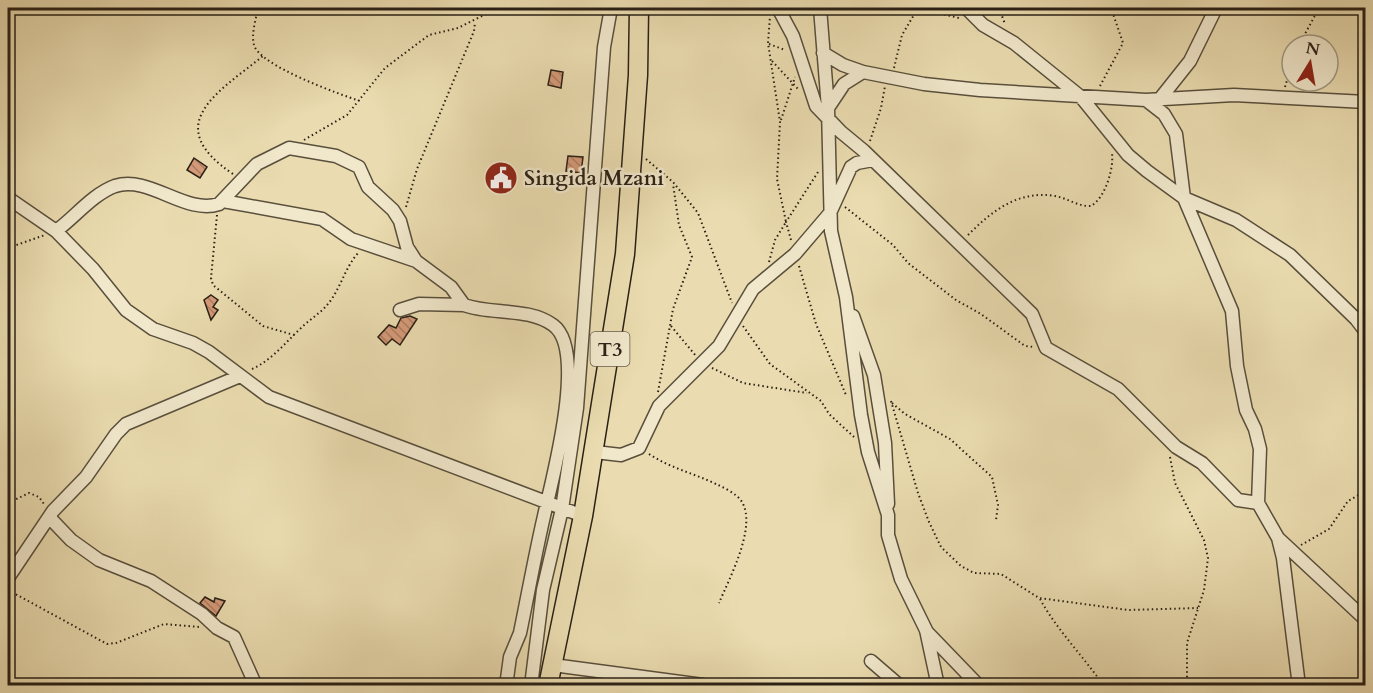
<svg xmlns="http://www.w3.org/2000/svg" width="1373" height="693" font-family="Cardo,serif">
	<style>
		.building { fill: url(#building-back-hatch); stroke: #292016; stroke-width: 1.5 }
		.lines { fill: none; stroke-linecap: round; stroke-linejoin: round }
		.minor-casing { stroke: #594f3c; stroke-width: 15 }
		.highway-casing { stroke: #292016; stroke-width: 21 }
		.path { stroke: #292016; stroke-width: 2; stroke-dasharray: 1.5 3; stroke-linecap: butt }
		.minor { stroke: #f1e8cc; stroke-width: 12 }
		.highway { stroke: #eadcb0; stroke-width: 18 }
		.labels { text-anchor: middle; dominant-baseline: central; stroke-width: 5; stroke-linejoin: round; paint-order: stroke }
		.shield { fill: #f1e8cc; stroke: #655c4d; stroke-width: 1.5 }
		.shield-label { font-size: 20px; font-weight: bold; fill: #292016 }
		.poi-label { font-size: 21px; font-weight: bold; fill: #292016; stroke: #f1e8cc; text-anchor: start }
	</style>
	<defs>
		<pattern id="building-back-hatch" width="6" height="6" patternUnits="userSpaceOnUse" patternTransform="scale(1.5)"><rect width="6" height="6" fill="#d59a78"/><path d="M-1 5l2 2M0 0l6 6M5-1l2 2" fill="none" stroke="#ad7d61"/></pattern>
	</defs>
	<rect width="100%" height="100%" fill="#eadcb0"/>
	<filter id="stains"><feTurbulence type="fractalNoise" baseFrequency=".00333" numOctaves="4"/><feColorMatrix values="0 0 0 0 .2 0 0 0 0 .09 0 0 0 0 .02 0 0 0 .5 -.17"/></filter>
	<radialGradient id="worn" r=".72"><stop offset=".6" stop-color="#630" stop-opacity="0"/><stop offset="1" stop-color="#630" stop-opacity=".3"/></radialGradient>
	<path class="building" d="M551,70L563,72L561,88L548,85Z
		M568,156L583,157L581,173L566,171Z
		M194,158L207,167L200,178L187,170Z
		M211,295L218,300L213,307L218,310L211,320L204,300Z
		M410,316L417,319L400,345L392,339L386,345L378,337L389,325L396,328L401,318Z
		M205,597L214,602L215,598L225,601L216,616L200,603Z"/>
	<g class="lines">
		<g class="minor-casing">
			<path id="minor" d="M778,8L793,36L816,106L841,132L864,151L1032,314L1046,348L1118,389L1176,447L1202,463L1238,500L1258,503
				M820,8L828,108L831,231L846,297L861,415L868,452L888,515V535L901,579L926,630L938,686
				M966,8L983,25L1014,43L1081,97L1128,155L1147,171L1184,198L1236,220L1290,255L1356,319L1366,332
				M823,53L843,65L863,72L924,84L980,90L1146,100L1234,95L1366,102
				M1146,100L1164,114L1176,134L1184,198L1232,311L1237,366L1246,410L1255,429L1260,449L1258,503L1278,538L1283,558L1299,686
				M1159,100L1190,61L1216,8
				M828,108L844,84L863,72
				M8,198L56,231L93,269L126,310L153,329L193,343L209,352L269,397L583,516
				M223,201L322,219L351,239L416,261L451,287L464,305C491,315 528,307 553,325C588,350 552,479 544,516C535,555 528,594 520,633L510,657L506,686
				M56,231C75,217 93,194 115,186C150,175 185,215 219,204L257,164L289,148L336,156L359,167L368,187L393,210L400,221L407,247L416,261
				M400,310L419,304L464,305
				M853,316L874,375L885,443L888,504
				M595,452L621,455L639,448L659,406L719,346L753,289L795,254L830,213L851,167L857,163L873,160
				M49,517L71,540L99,560L151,581L202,614L217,628L234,637L256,686
				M1279,539L1366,620
				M8,578L53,511L86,477L116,434L126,424L240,376
				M926,631L979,686
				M871,661L900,686
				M553,665L703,685
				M531,686L543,590L562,509L577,408L604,47L611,8"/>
		</g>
		<g class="highway-casing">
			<path id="highway" d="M548,686L583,516L625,254L638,75L639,8"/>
		</g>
		<path class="path" d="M258,8C256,19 251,34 254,45C260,66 339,94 360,101
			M918,8L959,18
			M999,8L1005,24
			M1359,8L1366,21
			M769,44L785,50
			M1299,45L1319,8
			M772,61L799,90
			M894,68L902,35L918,8
			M1100,86L1123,43L1111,8
			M1285,87L1292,63
			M781,120L795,77
			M304,140L347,115L385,68L429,35L458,28L486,14L557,12L570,8
			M870,141L881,108L885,86
			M646,159L673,182L698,213L732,303
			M233,174C160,125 217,93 263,56
			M406,207L417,169L474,31L475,23
			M845,207L893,245L908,263L956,300L981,314L1025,346L1034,347
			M217,215L211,278L213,285L263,326L294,335
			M968,235C992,211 1018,190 1055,196C1067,198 1079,207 1091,206C1105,198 1114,169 1112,153
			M791,240L786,222L818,172
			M8,248L45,235
			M769,262L775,240L786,222L777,179L780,122L768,43L770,16
			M799,266L816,324L846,395
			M671,326L696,356
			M743,326L770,364L821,401L829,414L854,437
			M712,368L743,383L807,393
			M252,369C272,360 285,343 301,328C311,318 323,312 331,300C342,284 346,266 359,252
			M658,392L673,309L692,257L679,225L673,184
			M891,401L918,493L929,522L941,547L961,566L974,573L1001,574L1039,598L1128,610L1198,608
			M892,403L905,414L950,439L992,477L998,505L996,520
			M649,454C670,468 693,473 716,484C725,488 737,494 742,502C757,527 729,579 719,603
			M1170,457L1175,483L1204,540L1208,558L1204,590L1187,643V686
			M8,503L29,493L39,497L44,504
			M1301,545L1329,529L1348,501L1366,491
			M8,590L107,644L116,643L164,624L199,627
			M1040,599C1057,630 1083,656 1104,686"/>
		<use href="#minor" class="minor"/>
		<use href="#highway" class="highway"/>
	</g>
	<defs>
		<g id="civic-disc" transform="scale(1.725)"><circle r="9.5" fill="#8f2418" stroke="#f1e8cc"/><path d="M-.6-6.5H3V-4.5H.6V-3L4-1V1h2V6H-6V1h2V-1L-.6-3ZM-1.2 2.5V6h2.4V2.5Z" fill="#fff"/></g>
	</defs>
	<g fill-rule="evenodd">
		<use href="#civic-disc" x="501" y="178"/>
	</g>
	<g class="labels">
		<rect class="shield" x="590.5" y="332" width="39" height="34" rx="4.5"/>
		<g class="shield-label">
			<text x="610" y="349">T3</text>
		</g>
		<g class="poi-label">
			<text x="524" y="178">Singida Mzani</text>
		</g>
	</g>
	<rect width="1373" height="693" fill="none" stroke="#eadcb0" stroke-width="30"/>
	<rect x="9" y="9" width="1355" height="675" fill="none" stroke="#292016" stroke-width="3"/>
	<rect x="15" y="15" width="1343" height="663" fill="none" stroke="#292016" stroke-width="1.5"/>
	<g transform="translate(1310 63) rotate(11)"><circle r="28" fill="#f1e8cc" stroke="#a19883" stroke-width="1.5"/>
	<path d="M0-4.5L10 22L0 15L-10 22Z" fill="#8f2418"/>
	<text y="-9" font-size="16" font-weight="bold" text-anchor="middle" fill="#292016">N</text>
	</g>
	<rect width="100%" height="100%" filter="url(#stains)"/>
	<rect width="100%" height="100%" fill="url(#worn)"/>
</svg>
